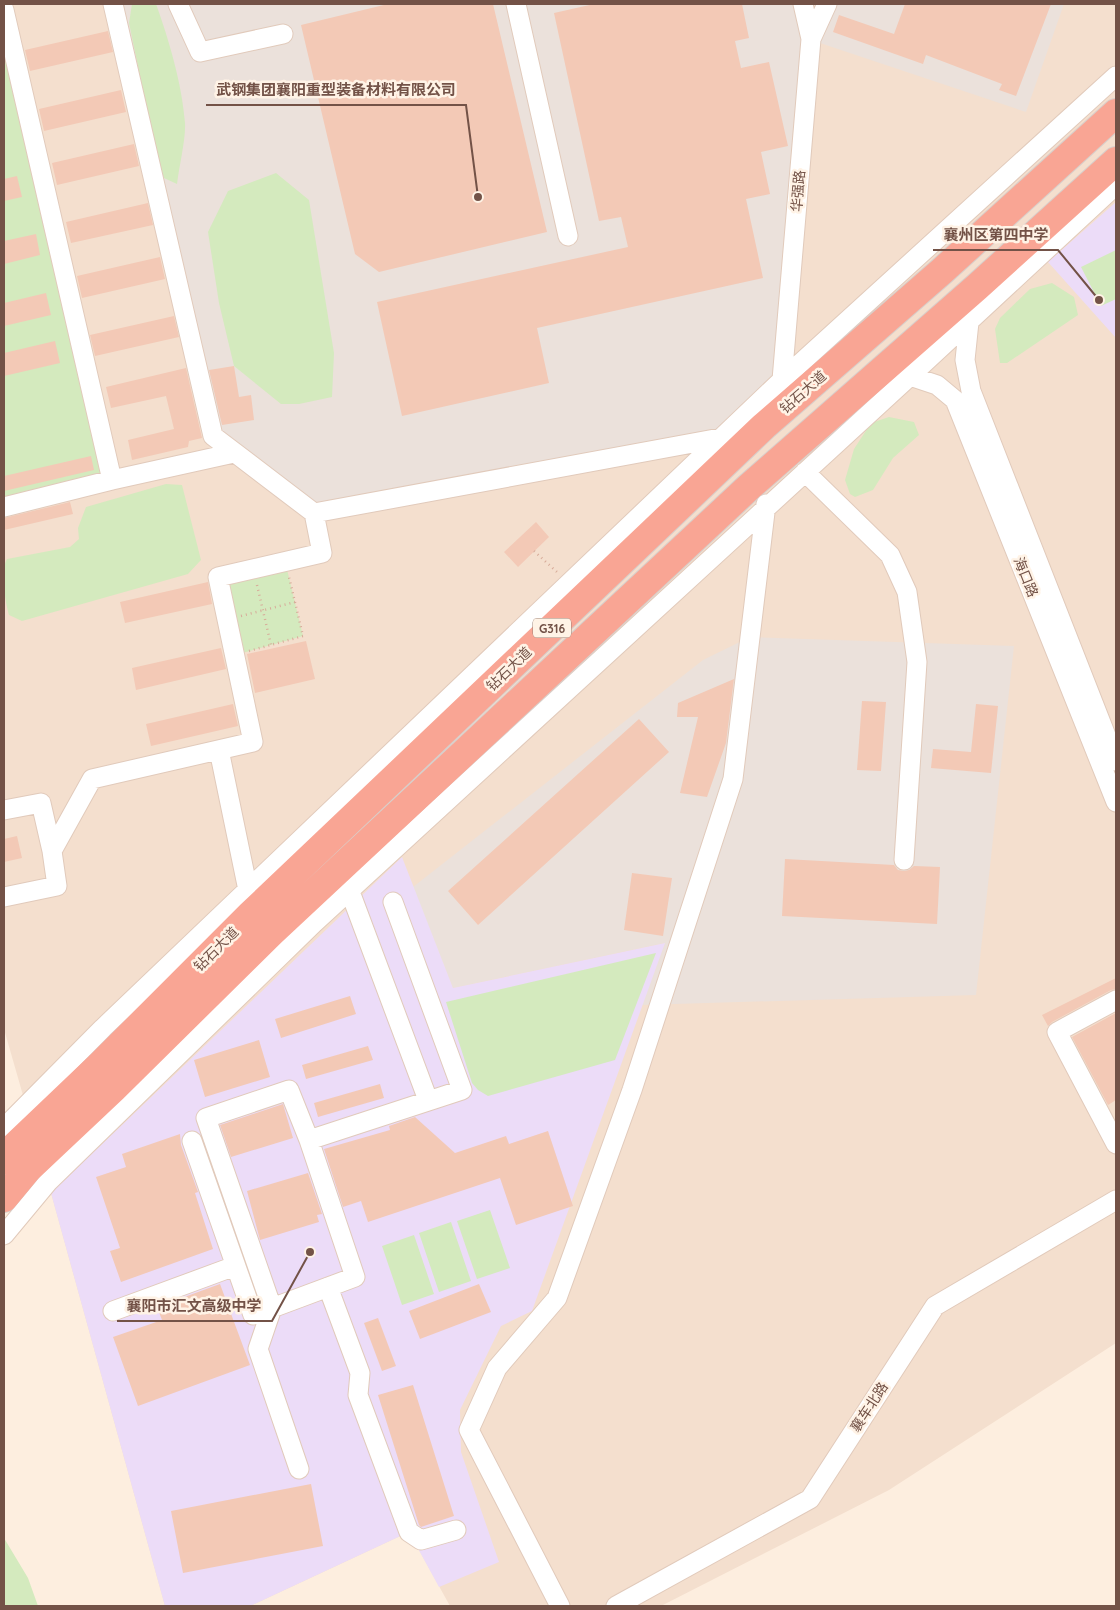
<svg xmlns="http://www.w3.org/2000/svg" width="1120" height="1610" font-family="Quicksand,'Noto Sans SC',sans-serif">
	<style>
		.residential { fill: #f4dfce }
		.industrial { fill: #ebe1db }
		.education { fill: #ecdcf8 }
		.green { fill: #d4eabe }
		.building { fill: #f3c9b6 }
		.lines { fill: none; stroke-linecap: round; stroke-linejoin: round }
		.minor-casing { stroke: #e1cabb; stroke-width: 21 }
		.highway-casing { stroke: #d8cfcb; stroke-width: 30 }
		.path { stroke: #d7ac9a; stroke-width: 2.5; stroke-dasharray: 1 4; stroke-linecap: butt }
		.minor { stroke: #fff; stroke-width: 19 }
		.highway { stroke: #f9a594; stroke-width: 28 }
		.labels { text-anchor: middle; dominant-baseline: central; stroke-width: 5; stroke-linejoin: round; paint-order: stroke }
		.shield { fill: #fff3e6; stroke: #9d8277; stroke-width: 1 }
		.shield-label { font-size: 12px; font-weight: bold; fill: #735247 }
		.street-label { font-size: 14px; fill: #735247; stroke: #fff3e6 }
		.leader { fill: none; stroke: #735247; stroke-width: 2 }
		.callout-dot { fill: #735247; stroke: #fff3e6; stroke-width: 2 }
		.callout-label { font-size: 15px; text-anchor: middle; font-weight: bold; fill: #735247; stroke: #fff3e6; stroke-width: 5; stroke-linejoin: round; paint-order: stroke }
	</style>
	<rect width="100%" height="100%" fill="#fdeedf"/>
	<path class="residential" d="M4,4H1116V1343L889,1490L661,1606H450L409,1532L250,1606H165L51,1193L4,1029Z"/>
	<path class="industrial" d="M113,4H1064L1026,112L811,40L782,380L720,438L314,513L213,436Z
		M750,637L1014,646L976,995L642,1005L664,943L453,988L413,887L703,660Z"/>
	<path class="education" d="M1116,202V338L1048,262Z
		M402,857L453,988L665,943L532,1311L501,1326L460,1410L461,1452L499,1562L439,1587L409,1532L250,1606H165L51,1193Z"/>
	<path class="green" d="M132,4H156C169,40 182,84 185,123C186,138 179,167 177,184L164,178L158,163L129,23Z
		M4,10L112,480L4,507Z
		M276,173L309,200L334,353L332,397L299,404H281L234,366L219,303L208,232L228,191Z
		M1116,250V299L1101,306L1081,267Z
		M1052,283L1074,297L1078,315L1007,363H1000L995,329L1000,318L1030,289Z
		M889,417L914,422L919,435L893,458L873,490L855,497L850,494L845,480L854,449L871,423Z
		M166,484L182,485L201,560L188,574L22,621L9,615C5,601 0,571 7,559L70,547L79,539L78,528L86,507Z
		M285,561L303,636L235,655L218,577Z
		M656,953L615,1060L488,1096L478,1090L472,1083L446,1002Z
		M490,1210L510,1268L477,1279L457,1221Z
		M451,1222L471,1281L439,1292L419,1233Z
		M414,1235L434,1294L402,1305L382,1246Z
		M4,1538L28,1578L38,1606H4Z"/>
	<path class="building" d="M388,4H493L547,232L379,272L355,254L301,25Z
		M594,4H742L749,38L735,41L741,68L769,62L788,146L761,152L770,194L746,199L763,278L537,328L549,383L402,416L377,302L628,247L621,217L599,221L554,13Z
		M905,4H1051L1016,96L999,90L1002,84L926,55L923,64L833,32L839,15L894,34Z
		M108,31L113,52L30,71L25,50Z
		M121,90L126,112L44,131L39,109Z
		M134,144L139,166L57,185L52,163Z
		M17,176L22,197L4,201V179Z
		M148,203L153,225L71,243L66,222Z
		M36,234L40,255L4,264V241Z
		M160,257L165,279L82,298L77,276Z
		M46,293L51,315L4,326V303Z
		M174,316L179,337L95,356L90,335Z
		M55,341L60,363L4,376V353Z
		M234,366L239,397L251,395L254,420L222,425L209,370Z
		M186,368L202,438L189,441L188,447L132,460L128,440L174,429L166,396L111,408L106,387Z
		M91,456L94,470L4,491V476Z
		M70,502L73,514L4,530V518Z
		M536,522L549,537L518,567L504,552Z
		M208,582L212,604L125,623L120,602Z
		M306,641L315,679L255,693L247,654Z
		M221,648L226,669L136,690L132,668Z
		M734,679L726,743L707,797L680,793L698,717H677L678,703Z
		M862,701L886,702L881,771L857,770Z
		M233,704L238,726L151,746L146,724Z
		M976,704L998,706L991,773L931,768L933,749L971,752Z
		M639,719L669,752L478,925L448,891Z
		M17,836L22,858L4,862V839Z
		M785,859L894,865L898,870L904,871L909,870L914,866L940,867L937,924L782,916Z
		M632,873L672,878L663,936L624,930Z
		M1116,978V989L1111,990L1052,1022L1048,1026L1042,1015Z
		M350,996L356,1014L281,1038L275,1019Z
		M1116,1013V1100L1108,1105L1072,1037Z
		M259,1040L270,1077L205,1097L194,1060Z
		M368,1046L373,1060L306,1079L302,1065Z
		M380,1084L384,1098L318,1117L314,1103Z
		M283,1104L293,1138L231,1157L220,1125Z
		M415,1117L455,1153L506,1136L509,1144L548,1131L573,1206L516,1225L500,1178L368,1222L361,1201L343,1207L324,1149L390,1130L389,1126Z
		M180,1134L181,1145L198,1192L195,1193L213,1249L121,1282L110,1251L120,1248L96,1177L126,1167L122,1154Z
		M308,1173L322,1214L317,1215L319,1222L260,1240L247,1191Z
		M220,1284L250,1365L138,1406L113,1337L162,1320L157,1307Z
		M479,1284L491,1312L420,1339L409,1311Z
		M378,1318L396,1366L382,1371L364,1323Z
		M413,1385L454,1516L421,1527L419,1525L378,1395Z
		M311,1484L323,1546L183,1573L171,1511Z"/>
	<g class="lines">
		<g class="minor-casing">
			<path id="minor" d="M113,4L213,436L314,513L720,438
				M178,4L200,52L283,34
				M516,4L568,236
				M4,10L112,480L234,453
				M811,39L827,4
				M969,322L965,360L971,391L1116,761
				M910,376L937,385L955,400L1116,802
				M782,380L811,39L803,4
				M805,472L890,555L907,592L917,662L904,860
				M4,507L112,480
				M219,750L248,890
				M4,810L41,803L52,851
				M346,881L428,1100
				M4,897L57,886L52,851L92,779L253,742L218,577L322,553L314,513
				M1116,1000L1057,1032L1116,1144
				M4,1128L103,1028L782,380L1116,76
				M309,1140L355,1277L272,1308L206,1118L289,1090L309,1140L462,1090L393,902
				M192,1141L253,1315L272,1308
				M4,1235L48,1182L314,923L910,376L1116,185
				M328,1287L360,1373L358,1395L409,1532L421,1540L456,1530
				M272,1308L258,1349L299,1469
				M113,1311L235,1266
				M560,1606L469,1430L497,1368L557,1298L632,1090L733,779L766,504
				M616,1606L810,1499L935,1306L1116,1200"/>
		</g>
		<g class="highway-casing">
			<path id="highway" d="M4,1160L14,1147L99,1066L250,915L764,426L942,271L1116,113
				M4,1198L28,1169L114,1088L271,933L749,487L977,287L1116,161"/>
		</g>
		<path class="path" d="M534,551L558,573
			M257,585L271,645
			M241,616L295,602
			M249,651L303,636L289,577"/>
		<use href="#minor" class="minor"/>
		<use href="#highway" class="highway"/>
	</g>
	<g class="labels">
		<rect class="shield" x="533" y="618.5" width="38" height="19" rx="4"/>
		<g class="shield-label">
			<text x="552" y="628">G316</text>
		</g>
		<g class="street-label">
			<text transform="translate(798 191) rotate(-85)">华强路</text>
			<text transform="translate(803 392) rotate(-41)">钻石大道</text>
			<text transform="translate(1026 577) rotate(68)">海口路</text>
			<text transform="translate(509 669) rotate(-44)">钻石大道</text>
			<text transform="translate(216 949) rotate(-45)">钻石大道</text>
			<text transform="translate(869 1407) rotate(-57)">襄车北路</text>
		</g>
	</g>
	<path class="leader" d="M478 197L466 105H206M1099 300L1058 250H933M310 1252L272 1321H117"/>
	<g class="callout-dot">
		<circle cx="478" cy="197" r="5"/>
		<circle cx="1099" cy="300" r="5"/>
		<circle cx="310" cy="1252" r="5"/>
	</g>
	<g class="callout-label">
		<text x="336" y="95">武钢集团襄阳重型装备材料有限公司</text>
		<text x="996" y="240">襄州区第四中学</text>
		<text x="194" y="1311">襄阳市汇文高级中学</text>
	</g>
	<rect width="1120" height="1610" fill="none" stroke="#735247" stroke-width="10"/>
</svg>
